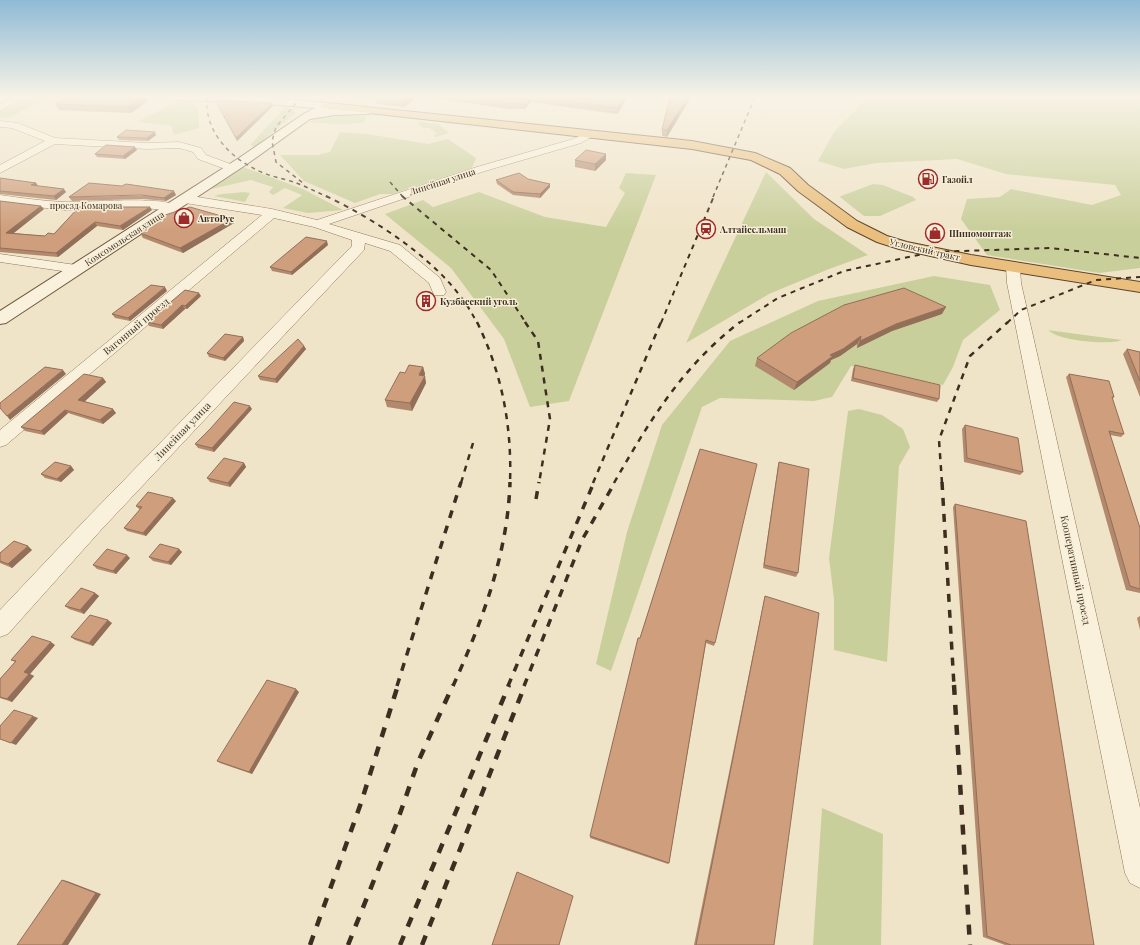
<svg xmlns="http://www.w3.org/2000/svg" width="1140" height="945" font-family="'Playfair Display',serif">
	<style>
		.green { fill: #c9cf9b }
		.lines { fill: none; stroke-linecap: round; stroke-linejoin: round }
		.minor-casing { stroke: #8d765c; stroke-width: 1 }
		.secondary-casing { stroke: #6f573f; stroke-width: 2 }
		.trunk-casing { stroke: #5b4430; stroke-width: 2 }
		.minor { fill: #faf1dc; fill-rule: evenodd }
		.secondary { fill: #faf1dc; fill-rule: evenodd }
		.trunk { fill: #eabe7c; fill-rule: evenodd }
		.rail-far4 { stroke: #3d2e20; stroke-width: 1.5; stroke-dasharray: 4 4; stroke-linecap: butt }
		.rail-far3 { stroke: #3d2e20; stroke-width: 2; stroke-dasharray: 5 5; stroke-linecap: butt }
		.rail-far2 { stroke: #3d2e20; stroke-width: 2.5; stroke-dasharray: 6 6; stroke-linecap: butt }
		.rail-far1 { stroke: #3d2e20; stroke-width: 3.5; stroke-dasharray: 8 8; stroke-linecap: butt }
		.rail { stroke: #3d2e20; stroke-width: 4.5; stroke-dasharray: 10 10; stroke-linecap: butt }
		.wall { fill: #b2896c }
		.shaded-wall { fill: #916f58 }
		.building { fill: #cf9f7d; stroke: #916f58 }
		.labels { text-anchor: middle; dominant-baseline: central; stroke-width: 3; stroke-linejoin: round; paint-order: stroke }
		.far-poi-label { font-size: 9px; font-weight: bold; fill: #3d2e20; stroke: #f7eed8; text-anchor: start }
		.far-street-label { font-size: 9px; fill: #3d2e20; stroke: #f7eed8 }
		.street-label { font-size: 10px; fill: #3d2e20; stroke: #f7eed8 }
	</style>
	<rect width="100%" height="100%" fill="#f0e4c8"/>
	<path class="green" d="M29,97H50L8,118L0,117V110Z
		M868,97H1140V268L1099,273L987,255L961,219L967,199L1000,197L1011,189L1092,205L1121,195L1115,185L1006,174L957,159L877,163L844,169L818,161L834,132Z
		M176,102H188L198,108L199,128L174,135L171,125L137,122Z
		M285,107L294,109L296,113L255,147L250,145Z
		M336,114L367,117L363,123L333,124L309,122L318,117Z
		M420,122L438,124L449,133L436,137L433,136L437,134L430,128H423L417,123Z
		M340,132L367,134L428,144L448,139L476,158L472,168L392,194H380L355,203L304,181L280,155H317L330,152Z
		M243,167L303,189L343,210L308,213L283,208L302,195L285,188L273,195L269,192L273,187L251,180L211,189Z
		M766,172L814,219L868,255L829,269L769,294L686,343Z
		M626,173L656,175L569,401L530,407L504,339L451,268L385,214L423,200L433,207L479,192L545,217L606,227L625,193L619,188Z
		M873,184L883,185L913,197L916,200L880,216H864L840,197L841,196Z
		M244,192L250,193L245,202L214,196L222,194Z
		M934,276L990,285L1000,310L963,340L953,367L943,385L851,366L832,397L814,401L720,398L702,407L611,671L596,664L627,532L662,425L730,341L818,301Z
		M1048,330H1047L1122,340C1110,345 1072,341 1059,336C1055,335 1051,332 1048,330Z
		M859,409L882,415L903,429L910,447L899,466L887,662L834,650V599L829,558L848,411Z
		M822,808L883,834L881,945H813Z"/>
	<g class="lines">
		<g class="minor-casing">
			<path id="minor" d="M12,97H24L0,111V104Z
				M0,121L18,123L55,138L147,143L179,142L201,148L206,155L236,166L238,168L232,171L228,170L198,159L193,152L179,148L147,149L55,144L0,173V165L45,141L12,128L0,127Z
				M591,131L596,134L581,143L485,171L329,224L400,245L440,278L446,292L444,295H434L429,283L390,251L365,243L364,250L101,530L8,634L0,637V610L87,518L352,246V240L314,227L274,218L6,445L0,447V430L262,215L185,203L179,199L181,196L185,195L272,209L317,220L477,167L573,139Z
				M0,195C21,198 43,201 64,202C82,203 169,195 177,207L171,211L146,208L65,210L0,203Z
				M0,254L76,265L81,266L83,269L81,272L76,273L0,262Z
				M1013,263L1018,264L1020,267L1021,283L1140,808V888L1130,883L1125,873L1007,283L1006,267L1008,264Z"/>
		</g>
		<g class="secondary-casing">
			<path id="secondary" d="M171,97H261L328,103L334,106L330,109L369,108L375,111L369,114L334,115L310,119L247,164L6,323L0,324V311L239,158L302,115L315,108L253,103L176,100Z"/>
		</g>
		<g class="trunk-casing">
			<path id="trunk" d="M328,103L692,141L755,153L790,168L808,185L857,221L887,236L907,242L971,255L1140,282V292L971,265L899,249L877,242L847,227L798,191L780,174L751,160L692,149L324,108L322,106L324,104Z"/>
		</g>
		<use href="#minor" class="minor"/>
		<use href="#secondary" class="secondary"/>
		<use href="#trunk" class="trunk"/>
		<path class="rail-far4" d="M207,97C204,128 226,154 253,168C265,175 280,178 294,182C305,186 316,192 328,197
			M301,97L276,127L272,141L276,162L303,183
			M390,182L403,197
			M713,197L755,97"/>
		<path class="rail-far3" d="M326,196C380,222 450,267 477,323
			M402,196L491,270L526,323
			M661,323L714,196
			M739,323L778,298L844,271L932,252L1050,248L1140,258
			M1007,323L1021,310L1096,280L1140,277"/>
		<path class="rail-far2" d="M477,322C502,373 512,426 510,483
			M525,322L538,341L550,419L539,483
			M461,483L473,443
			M593,483L661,322
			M614,483C650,420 682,367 740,322
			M942,483L939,440L970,356L1008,322"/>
		<path class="rail-far1" d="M942,482L954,686
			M536,499L539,482
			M397,686L461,482
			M453,686C482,622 508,553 510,482
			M508,686L594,482
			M524,686L582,540L615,482"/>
		<path class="rail" d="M954,685L970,945
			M310,945L361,803L398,685
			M348,945L396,825L418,762L453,685
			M400,945L509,685
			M422,945L525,685"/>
	</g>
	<path class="wall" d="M377,97H417L404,107L377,104L376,98Z
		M425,97H628L617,114L531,102L524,109H510Z
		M670,97H691L667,137L662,136V130Z
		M215,100L272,103L273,106L237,141Z
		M148,101L131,113L59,110L55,104Z
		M156,135L148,141L119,140L117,137Z
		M137,150L125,159L97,157L95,154Z
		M575,160H606L595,171L575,167Z
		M0,178L36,183L38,186L66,192L56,200L0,194Z
		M528,179L550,184V187L540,198L513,195L497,184L496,180Z
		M176,195L166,201L143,199L72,201L69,197Z
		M0,201L44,209L13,233L45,236L54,234L79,207L152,210L123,230L97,226L58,257L0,252Z
		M232,219L234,223L183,253L143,238L140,233L144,231L143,228Z
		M328,245L292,275L272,271L270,267Z
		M167,291L130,321L115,318L112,314Z
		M201,296L187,309H185L163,329L149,326L147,322Z
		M942,314L892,331L857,348V344L840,356L831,360L830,363L794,390L755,366L757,358Z
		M243,337L244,341L225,361L209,357L207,353Z
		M304,346L306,349L277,383L260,380L258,376Z
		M1127,349L1140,352V397L1123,354Z
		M855,365L939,399L937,402L851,381L853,369Z
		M423,367L425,374L424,376L426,383L412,411L387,407L385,400L405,373Z
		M1069,374L1114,397L1112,399L1124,434L1121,437L1110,435L1140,528V593L1126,590L1066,377Z
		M103,378L106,382L84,401L116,413L103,424L68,413L44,435L25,431L21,427Z
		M252,409L214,452L198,448L195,444Z
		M965,425L1023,472L1020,475L964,462L962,429Z
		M700,449L715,643L714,646L706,643L669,863L668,864L590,838L638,638H640Z
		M779,462L798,573L796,577L763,568L778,466Z
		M244,463L246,467L230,487L210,482L207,478Z
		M71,466L74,470L61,482L45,478L41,474Z
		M176,501L146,536L127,531L124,528L140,510L136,506Z
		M955,504L1094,945H1005L983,937L953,507Z
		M179,549L182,552L171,565L153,561L149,557Z
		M32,550L12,568L0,563V553Z
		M130,558L116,574L97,569L93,565Z
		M95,593L99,596L84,614L69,609L65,606Z
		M765,596L774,945H694L764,600Z
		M1140,616V630L1137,618Z
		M112,623L93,646L75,640L71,637Z
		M55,645L30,674L34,676L12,702L0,698V679L15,662L11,660Z
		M299,692L252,774L220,763L217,761Z"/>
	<path class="shaded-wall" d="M137,97H147L148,101L131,113L128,107Z
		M409,97H417L404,107L403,102Z
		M530,97L531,102L524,109V104Z
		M625,97H628L617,114V108Z
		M688,97H691L667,137V130Z
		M272,103L273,106L237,141L236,138Z
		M155,132L156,135L148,141L147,138Z
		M135,147L137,150L125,159L123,156Z
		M606,154V160L595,171V164Z
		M36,183L38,186L31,185Z
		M550,184V187L540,198V194Z
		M64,189L66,192L56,200L54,196Z
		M174,191L176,195L166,201L164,198Z
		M41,206L44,209L9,237L6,233Z
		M150,207L152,210L123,230L120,226Z
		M232,219L234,223L183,253L180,248Z
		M95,222L97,226L58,257L56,253Z
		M327,241L328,245L292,275L291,272Z
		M165,287L167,291L130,321L128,318Z
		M199,293L201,296L187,309L185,306Z
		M182,305L185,309L163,329L161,325Z
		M946,307L942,314L892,331L857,348L860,341L896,324Z
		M861,336L857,344L840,356L831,360L830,363L794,390L797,382L830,355Z
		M243,337L244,341L225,361L223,358Z
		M304,346L306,349L277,383L275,379Z
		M423,367L425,374L421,383L419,375Z
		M63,370L66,374L10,420L7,416Z
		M425,376L426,383L412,411L410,403Z
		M103,378L106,382L82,404L78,400Z
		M250,406L252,409L214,452L212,448Z
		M113,409L116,413L103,424L100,420Z
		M65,410L68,413L44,435L41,431Z
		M244,463L246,467L230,487L228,483Z
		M71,466L74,470L61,482L57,479Z
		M173,498L176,501L146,536L143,533Z
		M28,546L32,550L12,568L8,564Z
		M179,549L182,552L171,565L168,562Z
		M127,555L130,558L116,574L113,571Z
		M95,593L99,596L84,614L80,610Z
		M108,620L112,623L93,646L89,643Z
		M51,642L55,645L30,674L34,676L12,702L7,699L24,672Z
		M296,689L299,692L252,774L249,772Z
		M33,716L38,718L16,745L11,743Z
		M62,880L67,881L101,894L68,945H62Z"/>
	<path class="building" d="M67,97H142L128,107L55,104Z
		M377,97H409L403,102L376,98Z
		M465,97H530L524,104L510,103Z
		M535,97H625L617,108Z
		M670,97H688L667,130H662Z
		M215,100L272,103L236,138Z
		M126,130L155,132L147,138L117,137Z
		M106,145L135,147L123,156L95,154Z
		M586,150L606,154L595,164L575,160Z
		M519,173L528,179L550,184L540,194L513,192L496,180Z
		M0,178L36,183L31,185L64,189L54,196L0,191Z
		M89,183L122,186L126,184L174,191L164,198L141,195L69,197Z
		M0,201L41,206L6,233L45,236L48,233L54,234L79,207H150L120,226L95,222L56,253L0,248Z
		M190,207L232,219L180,248L140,233L147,229L143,228L162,216Z
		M306,237L327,241L291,272L270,267Z
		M151,285L165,287L128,318L112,314Z
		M904,288L946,307L896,324L860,341L861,336L843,349L830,355L833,356L797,382L757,358L791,333L844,305Z
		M185,290L199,293L185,306L182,305L161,325L147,322Z
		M225,334L243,337L223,358L207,353Z
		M298,339L304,346L275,379L258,376Z
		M1127,349L1140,352V381Z
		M409,365L423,367L419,375L425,376L410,403L385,400L400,372L405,373Z
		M855,365L940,385L939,399L853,378Z
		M45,367L63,370L7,416L0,408V403Z
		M84,374L103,378L78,400L113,409L100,420L65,410L41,431L21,427Z
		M1069,374L1109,381L1114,397H1112L1124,434L1109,431L1140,528V589L1130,586Z
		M234,402L250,406L212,448L195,444L210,429Z
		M965,425L1018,438L1023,472L967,458Z
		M700,449L757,464L715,643L706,640L669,863L590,836L638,638H640Z
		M224,458L244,463L228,483L207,478Z
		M55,462L71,466L57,479L41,474Z
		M779,462L809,469L798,573L764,565Z
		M148,492L173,498L143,533L124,528L142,507L136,506Z
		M955,504L1026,521L1094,945H1011L987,936Z
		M14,541L28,546L8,564L0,561V553Z
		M160,544L179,549L168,562L149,557Z
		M107,549L127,555L113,571L93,565Z
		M81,588L95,593L80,610L65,606Z
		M765,596L819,613L774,945H696Z
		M90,615L108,620L89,643L71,637Z
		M32,636L51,642L24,672L29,674L7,699L0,697V679L16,661L11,660Z
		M267,680L296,689L249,772L217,761Z
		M14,710L33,716L11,743L0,739V726Z
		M517,872L573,896L559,945H492Z
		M62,880L96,893L62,945H17Z"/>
	<linearGradient id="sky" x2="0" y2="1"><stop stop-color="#8fbad6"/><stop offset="0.42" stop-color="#f8f3e6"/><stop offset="1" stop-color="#f8f3e6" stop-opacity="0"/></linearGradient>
	<rect width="1140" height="230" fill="url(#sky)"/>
	<defs>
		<g id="fuel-ring" transform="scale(1)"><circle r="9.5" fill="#f7eed8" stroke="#9e2a2b" stroke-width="1.5"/><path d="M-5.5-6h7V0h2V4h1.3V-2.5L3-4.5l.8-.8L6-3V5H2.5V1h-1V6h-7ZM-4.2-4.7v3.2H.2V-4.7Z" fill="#9e2a2b"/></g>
		<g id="shop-ring" transform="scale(1)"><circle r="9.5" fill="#f7eed8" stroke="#9e2a2b" stroke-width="1.5"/><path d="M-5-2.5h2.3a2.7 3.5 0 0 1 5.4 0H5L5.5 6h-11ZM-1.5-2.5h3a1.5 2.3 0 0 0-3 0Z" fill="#9e2a2b"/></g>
		<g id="station-ring" transform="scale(1)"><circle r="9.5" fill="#f7eed8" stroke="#9e2a2b" stroke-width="1.5"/><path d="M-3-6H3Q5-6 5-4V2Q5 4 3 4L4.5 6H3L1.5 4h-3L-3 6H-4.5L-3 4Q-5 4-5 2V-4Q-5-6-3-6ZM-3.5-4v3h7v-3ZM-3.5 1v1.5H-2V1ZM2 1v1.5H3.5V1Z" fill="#9e2a2b"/></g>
		<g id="building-ring" transform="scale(1)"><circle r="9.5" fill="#f7eed8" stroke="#9e2a2b" stroke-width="1.5"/><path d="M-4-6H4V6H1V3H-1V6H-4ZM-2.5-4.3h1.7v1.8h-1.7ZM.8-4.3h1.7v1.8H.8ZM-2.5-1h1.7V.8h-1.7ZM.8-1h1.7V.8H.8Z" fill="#9e2a2b"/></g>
	</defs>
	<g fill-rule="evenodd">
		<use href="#fuel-ring" x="928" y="179"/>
		<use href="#shop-ring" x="184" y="218"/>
		<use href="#station-ring" x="706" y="229"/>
		<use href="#shop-ring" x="935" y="233"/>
		<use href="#building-ring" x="426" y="301"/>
	</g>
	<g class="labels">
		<g class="far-poi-label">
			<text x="942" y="179">Газойл</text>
			<text x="198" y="218">АвтоРус</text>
			<text x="720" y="229">Алтайсельмаш</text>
			<text x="949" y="233">Шиномонтаж</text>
			<text x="440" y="301">Кузбасский уголь</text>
		</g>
		<g class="far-street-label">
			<text transform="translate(442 181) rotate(-18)">Линейная улица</text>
			<text x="86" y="205">проезд Комарова</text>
			<text transform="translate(124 238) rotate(-33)">Комсомольская улица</text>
			<text transform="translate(925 249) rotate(13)">Угловский тракт</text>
		</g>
		<g class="street-label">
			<text transform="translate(136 326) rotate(-40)">Вагонный проезд</text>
			<text transform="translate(182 431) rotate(-46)">Линейная улица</text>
			<text transform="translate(1076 570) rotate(78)">Кооперативный проезд</text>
		</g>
	</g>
</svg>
